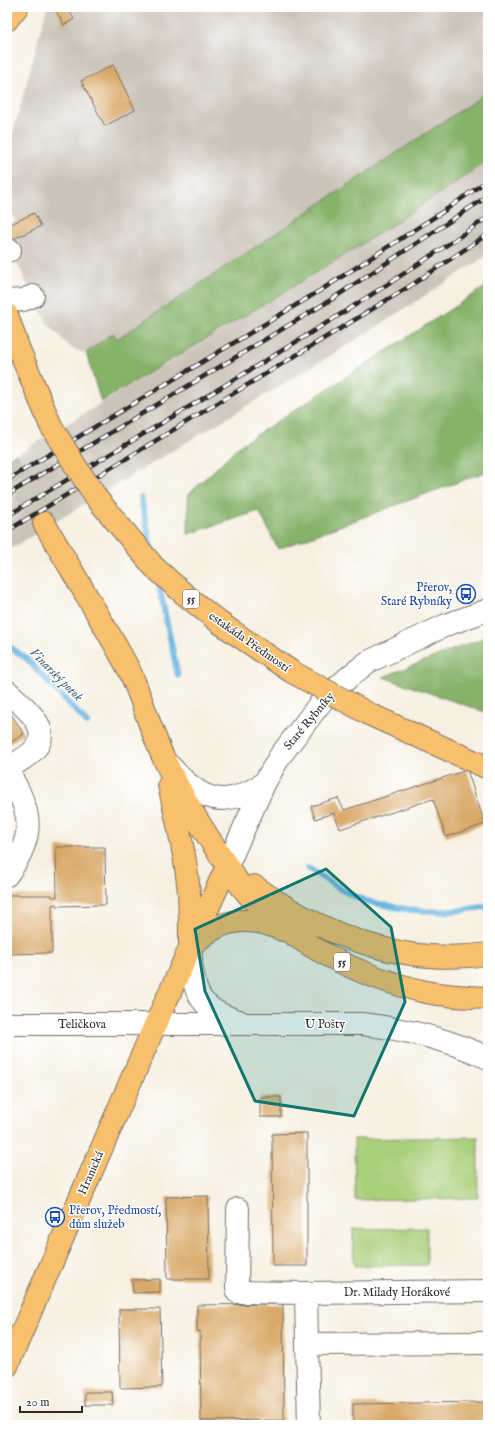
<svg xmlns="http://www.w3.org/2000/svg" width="495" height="1432" font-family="'IM FELL English',serif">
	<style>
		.industrial { fill: #cac3b8 }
		.green { fill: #a9cf79; stroke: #6a7d52 }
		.forest { fill: #86b269; stroke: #586e4a }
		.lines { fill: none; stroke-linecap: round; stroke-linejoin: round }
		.stream { stroke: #67b6e2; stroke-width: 6 }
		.building { fill: #d9a967 }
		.major-tunnel { stroke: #cec9bd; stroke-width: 22; stroke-dasharray: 22 11; stroke-linecap: butt }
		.minor-casing { stroke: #72706b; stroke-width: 24 }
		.major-casing { stroke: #72706b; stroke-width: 24 }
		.minor { stroke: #fff; stroke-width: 22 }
		.major { stroke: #f8bf6c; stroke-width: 22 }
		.rail-casing { stroke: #2b2b2b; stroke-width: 4.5 }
		.rail { stroke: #fff; stroke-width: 3; stroke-dasharray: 9; stroke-linecap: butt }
		.major-bridge-casing { stroke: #72706b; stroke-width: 24; stroke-linecap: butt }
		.major-bridge { stroke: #f8bf6c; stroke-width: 22 }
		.marked { fill: #0f766e; fill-opacity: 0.2; stroke: #0f766e; stroke-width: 3; stroke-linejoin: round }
		.labels { text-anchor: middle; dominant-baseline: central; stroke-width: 3; stroke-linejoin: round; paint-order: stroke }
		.shield { fill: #fff; stroke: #6b6b6b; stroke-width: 1 }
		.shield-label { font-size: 11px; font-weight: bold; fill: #2b2b2b }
		.transit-label { font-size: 12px; fill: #164399; stroke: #fff; text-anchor: end }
		.street-label { font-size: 12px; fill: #2b2b2b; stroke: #fff }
		.water-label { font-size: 13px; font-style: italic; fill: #405c6b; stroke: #fff }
	</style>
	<rect width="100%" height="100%" fill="#fff"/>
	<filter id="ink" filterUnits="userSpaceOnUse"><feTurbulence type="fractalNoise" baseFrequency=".025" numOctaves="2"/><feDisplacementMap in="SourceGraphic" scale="8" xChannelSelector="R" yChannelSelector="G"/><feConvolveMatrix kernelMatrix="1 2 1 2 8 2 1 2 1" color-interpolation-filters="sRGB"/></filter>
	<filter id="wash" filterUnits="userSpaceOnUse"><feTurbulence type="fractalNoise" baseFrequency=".012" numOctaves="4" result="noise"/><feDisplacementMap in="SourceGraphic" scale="16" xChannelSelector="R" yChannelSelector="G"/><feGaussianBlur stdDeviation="0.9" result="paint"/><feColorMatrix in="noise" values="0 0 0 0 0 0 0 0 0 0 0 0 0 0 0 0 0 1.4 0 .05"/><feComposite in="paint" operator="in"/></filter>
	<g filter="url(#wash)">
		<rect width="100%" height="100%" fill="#f7f0e1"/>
		<path class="industrial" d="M47,7H488V90L476,100L117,339L113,334L86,353L72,349L47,323L7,244V226L15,222L7,197V155Z
			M488,160V255L356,340L7,551V460L312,276L438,195Z"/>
		<path class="green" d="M478,1137V1198L355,1200L354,1139Z
			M427,1228V1265L354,1266L353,1229Z"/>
		<path class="forest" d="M488,90V160C364,248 231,323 101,402L86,353L113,333L117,339L476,100Z
			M488,285V471L278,549L259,511L188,534V495L239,446Z
			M488,636V713L383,677Z"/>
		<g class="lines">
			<path class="stream" d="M141,498L152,553
				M158,580L178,676
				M7,645L27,659L87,723
				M308,868C327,881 345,894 367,901C372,903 379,904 385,905C419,913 454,913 488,906"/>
		</g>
		<g id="blocks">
			<path class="building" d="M54,7H67L74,19L64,25Z
				M113,65L135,110L105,126L81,81Z
				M34,213L41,226L7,242V226Z
				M7,708L24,734L7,745Z
				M467,770L485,824L446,837L433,799L340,829L334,813L315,819L311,806L338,798L344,810Z
				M56,847H105L106,905L57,906V904L52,905V953L7,954V895H52V897H57Z
				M260,1097H281V1117H260Z
				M307,1133V1266H273L272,1134Z
				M208,1196L209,1279H167L166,1197Z
				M160,1279V1292L133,1293L132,1280Z
				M283,1304L284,1420L201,1421L200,1331L197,1332V1305Z
				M119,1309H160L162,1387L120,1388Z
				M85,1392H112L113,1405H85Z
				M488,1402V1425H353V1404Z
				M72,1422H113V1425H72Z"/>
		</g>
	</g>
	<g filter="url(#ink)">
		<use href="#blocks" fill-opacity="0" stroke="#72706b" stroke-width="1"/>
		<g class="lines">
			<path class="major-tunnel" d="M7,463L44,523"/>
			<g class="minor-casing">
				<path id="minor" d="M7,251L10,250
					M7,301L23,300L33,296
					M7,691C21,705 54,727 35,749C28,757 16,763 7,769
					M170,766C201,801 224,811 265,782
					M7,770C32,812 37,835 7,875
					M227,866L265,782L280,756L322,701L350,676L368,662L446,625L488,610
					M190,947C193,990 195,1008 239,1021
					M7,1024H362C405,1029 448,1039 488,1058
					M238,1209L237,1292L306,1293L307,1344L488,1343
					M306,1293L488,1291
					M307,1344L309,1425"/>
			</g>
			<g class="major-casing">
				<path id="major" d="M7,20L17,7
					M44,523C61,552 78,581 95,610C107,631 120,652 131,674C143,702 151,731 164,759C179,791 198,822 218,852C227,865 235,880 246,892C288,942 362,978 426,992C446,996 467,997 488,998
					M169,785C177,821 186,857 189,893C190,910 190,926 190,942
					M254,886C323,935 401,967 488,954
					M193,945C218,919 248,914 282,930
					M7,1366L156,1023L227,866"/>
			</g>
			<use href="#minor" class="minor"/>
			<use href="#major" class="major"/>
			<g class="rail-casing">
				<path id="rail" d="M7,480L321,290L447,209L488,180
					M7,495L329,301L488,196
					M7,516C168,418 333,325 488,217
					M7,531L346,325L410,286L488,234"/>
			</g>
			<use href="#rail" class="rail"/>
			<g class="major-bridge-casing">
				<path id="major-bridge" d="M7,315L18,347L51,426L75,465L98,500L154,567L184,594L220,623L292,672L371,715L488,768"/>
			</g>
			<use href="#major-bridge" class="major-bridge"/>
		</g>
	</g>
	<path class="marked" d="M326,869L391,927L405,1002L354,1116L255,1101L205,991L195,929Z"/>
	<defs>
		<g id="bus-ring" transform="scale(1)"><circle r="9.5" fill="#fff" stroke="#1a4fb4" stroke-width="1.5"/><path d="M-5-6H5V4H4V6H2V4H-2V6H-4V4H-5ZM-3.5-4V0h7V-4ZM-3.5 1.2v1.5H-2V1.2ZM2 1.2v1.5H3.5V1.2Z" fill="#1a4fb4"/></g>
	</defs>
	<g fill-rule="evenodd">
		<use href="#bus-ring" x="466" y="594"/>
		<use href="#bus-ring" x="55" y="1217"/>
	</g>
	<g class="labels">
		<g class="shield">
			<rect x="183" y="590" width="16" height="18" rx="3"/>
			<rect x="334" y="953" width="16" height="18" rx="3"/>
		</g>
		<g class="shield-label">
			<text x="191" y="599">55</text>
			<text x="342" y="962">55</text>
		</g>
		<g class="transit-label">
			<text x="452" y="587">Přerov,<tspan x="452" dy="14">Staré Rybníky</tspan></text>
			<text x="69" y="1210" text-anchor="start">Přerov, Předmostí,<tspan x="69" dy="14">dům služeb</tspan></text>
		</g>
		<g class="street-label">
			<text transform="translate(249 642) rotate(35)">estakáda Předmostí</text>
			<text transform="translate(309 721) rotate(-50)">Staré Rybníky</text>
			<text x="82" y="1024">Teličkova</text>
			<text x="325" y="1024">U Pošty</text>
			<text transform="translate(91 1173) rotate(-66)">Hranická</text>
			<text x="397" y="1292">Dr. Milady Horákové</text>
		</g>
		<g class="water-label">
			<text transform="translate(56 675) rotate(45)">Vinarský potok</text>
		</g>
	</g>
	<rect width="495" height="1432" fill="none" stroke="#fff" stroke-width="24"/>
	<path d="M20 1406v6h62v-6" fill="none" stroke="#2b2b2b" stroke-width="2"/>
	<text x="26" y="1406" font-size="12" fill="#2b2b2b" stroke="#ffffff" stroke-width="3" paint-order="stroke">20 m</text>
</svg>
